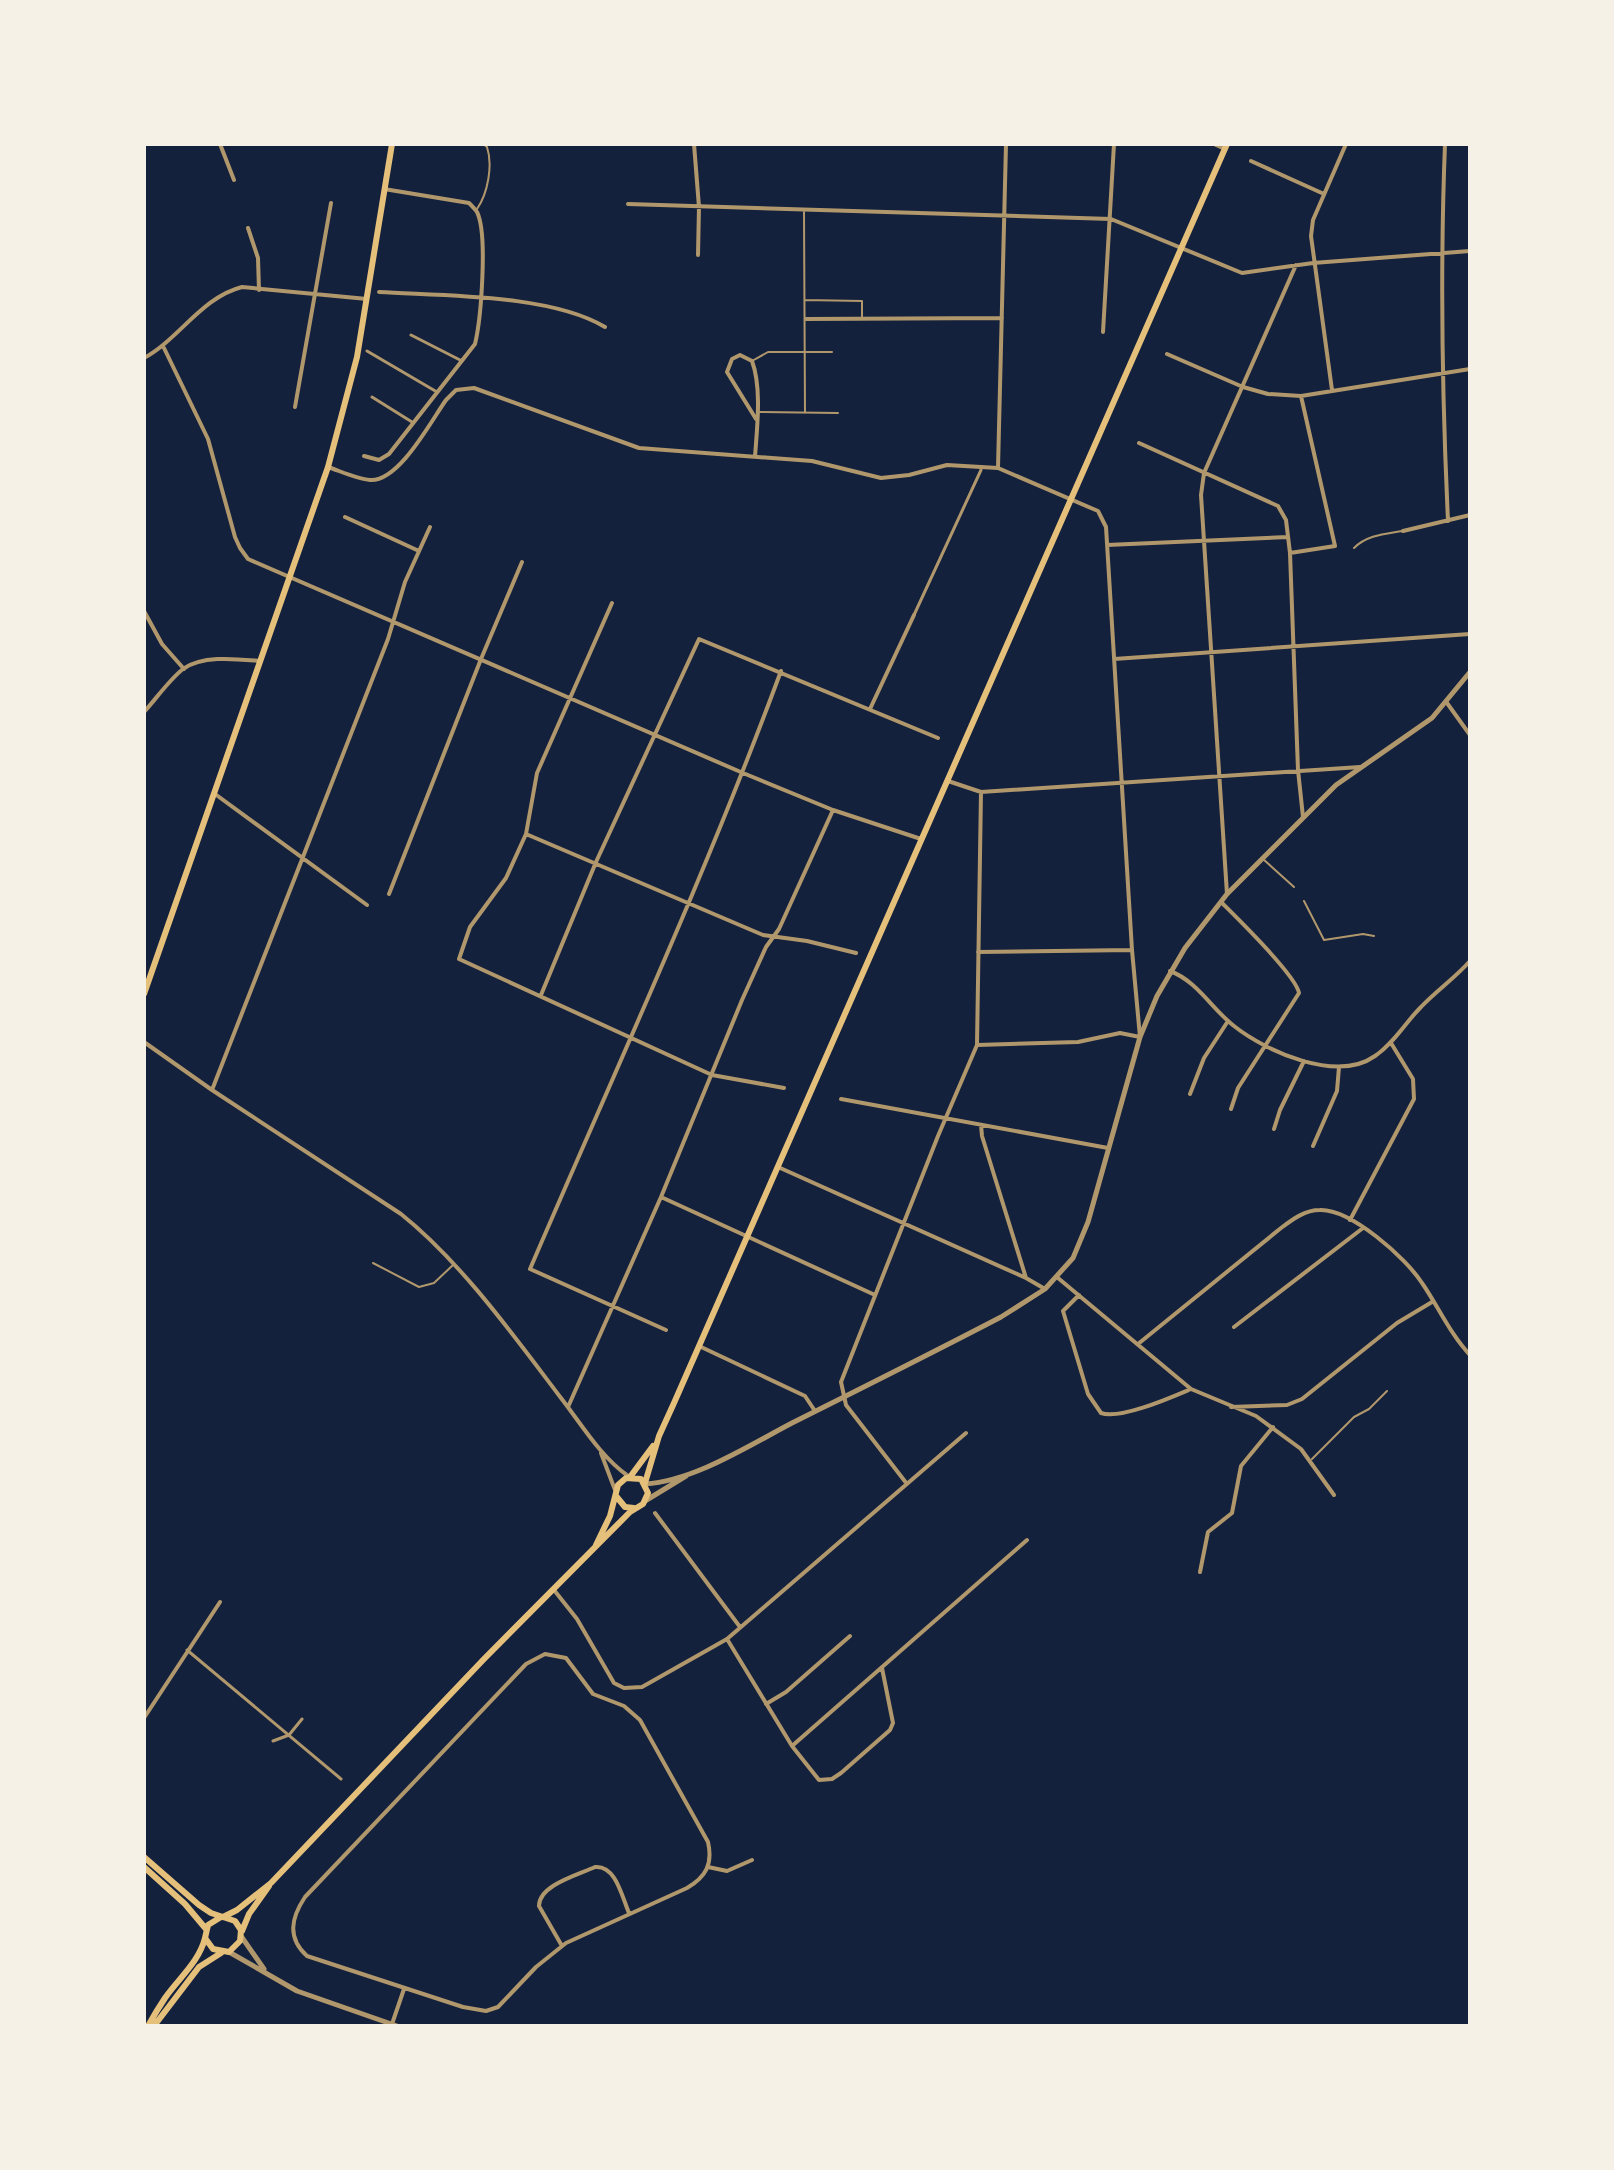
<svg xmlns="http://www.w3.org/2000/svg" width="1614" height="2170" font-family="'Open Sans',sans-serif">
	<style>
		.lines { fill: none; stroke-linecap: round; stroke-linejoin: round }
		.service { stroke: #b1986c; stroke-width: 2 }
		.pedestrian { stroke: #b1986c; stroke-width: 3 }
		.minor { stroke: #b1986c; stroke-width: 4 }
		.tertiary { stroke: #b1986c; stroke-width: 5 }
		.secondary { stroke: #e5c07b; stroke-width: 6 }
	</style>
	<rect width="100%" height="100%" fill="#14213d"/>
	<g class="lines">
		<path class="service" d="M417,145L425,144
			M477,209C488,193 493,165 487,147L483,144
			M804,212L805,413
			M805,300L862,301V318
			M752,361L768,352H832
			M760,412L838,413
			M1354,548C1367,535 1385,534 1402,531
			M1263,859L1294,887
			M1304,901L1324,940L1363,934L1374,936
			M373,1263L419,1287L434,1283L453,1265
			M1312,1459L1354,1417L1369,1409L1387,1391"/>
		<path class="pedestrian" d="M411,335L462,361
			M367,351L437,392
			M372,397L412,422
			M914,615L981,470
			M187,1650L341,1779
			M273,1741L289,1735L302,1719"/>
		<path class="minor" d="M220,144L234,180
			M694,144L699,207L698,255
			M1214,144L1225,149
			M1445,144C1440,270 1442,395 1448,521
			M1251,161L1324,194
			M628,204L1111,219L1242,273L1313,263L1470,251
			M248,228L258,258L259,290
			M379,292C443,296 550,294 605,327
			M806,319L1002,318
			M1103,332L1114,144
			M164,348L208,439L235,537L240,548L248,559L743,773L833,810L921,839
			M1167,354L1243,387L1268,394L1301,396L1470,369
			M144,358C178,340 202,297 242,287L367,299
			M1332,390L1311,236L1313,220L1346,144
			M295,407L331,203
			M1139,443L1278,506L1286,520L1290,553L1298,770L1303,817
			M364,456L379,460L389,454L475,344C481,319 488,234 477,212C475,209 471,205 469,203L384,189
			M755,457C757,428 762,388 752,361L740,355L732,359L727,372L756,419
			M328,467C340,471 357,479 370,480C399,482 431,421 446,400L456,390L474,388L639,448L812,461L881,478L909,475L947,465L998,468L1098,511L1106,527L1132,950L1140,1037L1120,1033L1078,1042L977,1045
			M998,468L1006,144
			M345,517L419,551
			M1403,531L1470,515
			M1107,545L1288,537
			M1290,553L1335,546L1301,396
			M612,603L537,773L526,834L506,878L470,927L459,959L712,1075L784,1088
			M144,611L162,644L184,669
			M1114,659L1470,634
			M1447,703L1470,735
			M870,709L914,615
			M144,712C156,699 169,680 183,669C203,655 236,659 259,661
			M948,781L981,792L1360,767
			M215,794L367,905
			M526,834L763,935L807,941L856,953
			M389,894L481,659L522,562
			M1227,894L1201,495L1204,473L1296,265
			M1221,902C1237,918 1296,975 1299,993L1238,1088L1231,1109
			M978,952L1132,950
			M1170,971C1197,981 1212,1009 1234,1026C1267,1052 1337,1083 1375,1056C1394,1043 1405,1023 1421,1007C1436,991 1455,978 1470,961
			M541,995L596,862L699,639L938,738
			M144,1042L212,1090L401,1214C461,1262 514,1336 561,1398C582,1425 600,1456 628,1476
			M212,1090L388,639L405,582L430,527
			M1190,1094L1204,1058L1228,1021
			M841,1099L1108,1148
			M981,1125L982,1136L1026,1278
			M1274,1129L1280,1110L1304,1061
			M1313,1146L1337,1091L1339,1067
			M778,1167L1026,1278L1045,1289
			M661,1197L875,1295
			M1350,1220L1414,1099L1413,1079L1391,1043
			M1058,1278L1191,1389L1256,1416L1301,1449L1334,1495
			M1079,1295L1063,1311L1088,1394L1101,1413C1120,1420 1172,1397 1191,1389
			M1234,1327L1363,1228
			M666,1330L530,1269C615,1071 706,874 781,671
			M1138,1344L1281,1228C1293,1219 1305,1210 1320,1210C1351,1209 1406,1258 1422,1283C1438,1306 1450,1334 1470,1355
			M699,1346L805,1396L815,1411
			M568,1407L661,1197L742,1000L766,947L779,929L833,810
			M1231,1407L1287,1405L1302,1399L1397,1323L1432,1302
			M601,1453L615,1490
			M907,1484L846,1405L841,1382L938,1136L977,1045L981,792
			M655,1513L740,1627
			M1200,1572L1208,1532L1232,1513L1241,1466L1273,1427
			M554,1590L577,1619L614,1683L624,1688L642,1687L727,1639L966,1433
			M727,1639L792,1746L819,1780L832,1779L841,1773L890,1730L893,1723L882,1668
			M545,1654L566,1658L593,1694L624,1706L640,1720L708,1842C713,1864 706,1877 687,1888L566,1943L536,1967L498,2007L486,2011L463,2007L307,1956C287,1938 291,1918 305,1897L526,1664Z
			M766,1704L786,1692L850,1636
			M144,1718L220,1602
			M792,1746L1027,1540
			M708,1867L727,1871L752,1860
			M562,1946L539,1906C539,1885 578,1875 595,1867C616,1865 622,1897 629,1913
			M392,2024L404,1989"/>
		<path class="tertiary" d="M645,1484C694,1481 748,1446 792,1423C862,1388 932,1353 1001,1317L1045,1289L1073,1258L1088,1222L1140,1037L1157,996L1185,948L1227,894L1336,785L1432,718L1470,672
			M645,1501L686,1476
			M241,1936L264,1969
			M229,1952L297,1991L397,2026"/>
		<path class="secondary" d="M144,994L328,467L357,357L392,144
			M630,1477L653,1446
			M645,1483L659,1436L674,1403L1227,144
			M616,1496L625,1507L634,1508
			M144,1857L199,1905L211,1913L235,1921L241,1930L240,1941L229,1952L213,1949L205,1938L208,1925L221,1917
			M144,1867L185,1904L206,1929
			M223,1917L237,1910L271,1883L484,1659L630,1512L643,1504L648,1493L641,1479L626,1478L618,1485L610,1516L596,1545
			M242,1931L249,1914L269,1886
			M148,2026C153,2017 159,2007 165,1998C179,1978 199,1962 205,1938
			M154,2026L199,1967L221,1953"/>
	</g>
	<rect width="1614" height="2170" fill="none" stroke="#f6f1e7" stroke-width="292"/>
</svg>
